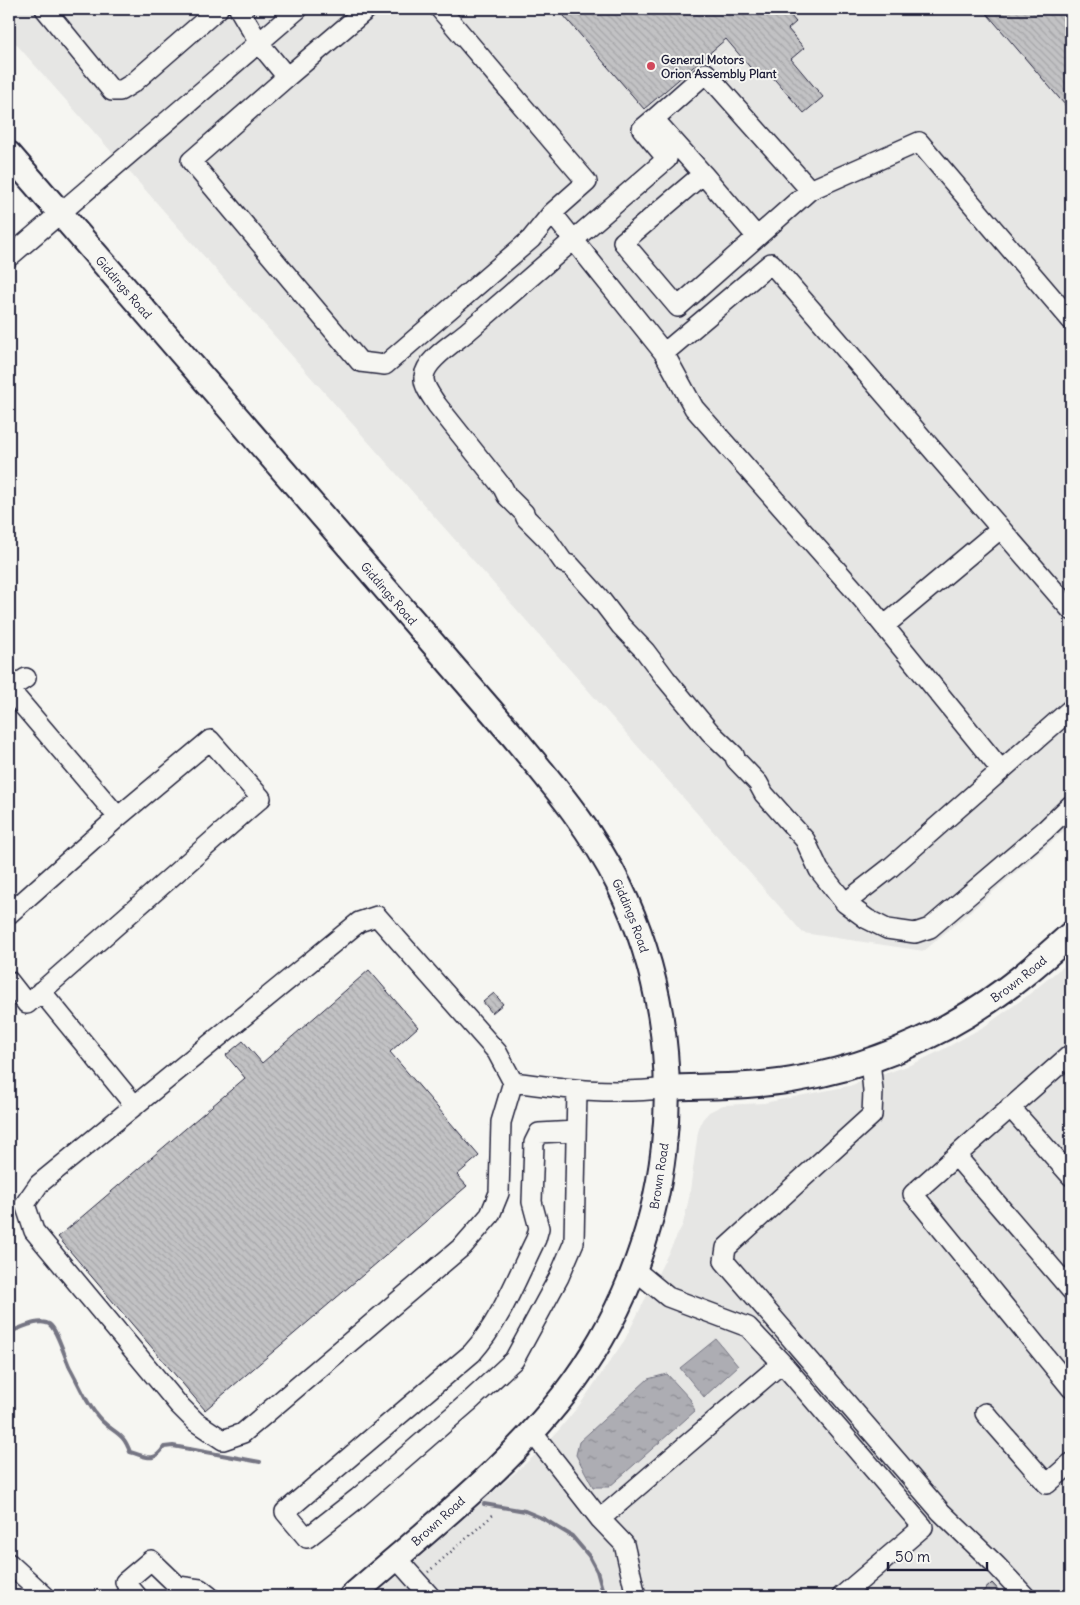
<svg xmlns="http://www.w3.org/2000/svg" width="1080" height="1605" font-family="Delius,sans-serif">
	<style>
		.built { fill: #e6e6e4 }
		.water { fill: url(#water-ripples); stroke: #757583 }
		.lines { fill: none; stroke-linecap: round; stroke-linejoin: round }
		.stream { stroke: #757583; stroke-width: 4 }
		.building { fill: url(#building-back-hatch); stroke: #22223b }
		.minor-casing { stroke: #22223b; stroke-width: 22 }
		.major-casing { stroke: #22223b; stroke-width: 28 }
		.path { stroke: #22223b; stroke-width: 2.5; stroke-dasharray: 1 4; stroke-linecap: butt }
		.minor { stroke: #f6f6f2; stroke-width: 19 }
		.major { stroke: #f6f6f2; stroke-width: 24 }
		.poi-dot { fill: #d1495b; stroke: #f6f6f2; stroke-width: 2 }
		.labels { text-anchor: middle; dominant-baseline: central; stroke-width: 4; stroke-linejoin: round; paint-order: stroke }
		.poi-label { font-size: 12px; font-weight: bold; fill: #22223b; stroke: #f6f6f2; text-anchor: start }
		.street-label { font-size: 12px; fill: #22223b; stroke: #f6f6f2 }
	</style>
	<defs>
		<pattern id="water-ripples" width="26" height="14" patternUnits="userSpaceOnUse" patternTransform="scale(1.25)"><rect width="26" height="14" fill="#adadb3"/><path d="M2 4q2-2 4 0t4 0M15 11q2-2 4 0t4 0" fill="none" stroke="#8c8c93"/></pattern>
		<pattern id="building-back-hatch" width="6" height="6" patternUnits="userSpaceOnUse" patternTransform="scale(1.25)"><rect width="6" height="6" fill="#c2c2c4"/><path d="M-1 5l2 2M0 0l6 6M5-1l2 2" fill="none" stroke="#a6a6a9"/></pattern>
	</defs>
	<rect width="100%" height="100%" fill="#f6f6f2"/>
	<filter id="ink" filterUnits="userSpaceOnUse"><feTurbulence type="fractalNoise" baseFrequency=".02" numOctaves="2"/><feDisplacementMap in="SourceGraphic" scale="10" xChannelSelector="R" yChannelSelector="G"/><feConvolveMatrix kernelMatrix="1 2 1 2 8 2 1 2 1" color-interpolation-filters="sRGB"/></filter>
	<g filter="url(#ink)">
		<path class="built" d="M9,9H1071V825L924,951L803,933L9,36Z
			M1071,960V1596H375L533,1457L558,1431L581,1403L624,1341L683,1224L689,1198L698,1132L702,1120L709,1112L723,1105L764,1103L849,1086L913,1064L944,1049L985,1026L1027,996Z"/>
		<path class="water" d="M716,1339L738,1366L704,1397L680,1368Z
			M667,1374L690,1399L695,1411L609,1487H593L576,1455L579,1442L648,1379Z"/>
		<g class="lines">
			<path class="stream" d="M9,1332C20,1329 38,1318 49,1324C57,1329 65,1358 70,1368C80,1386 88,1407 102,1421C115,1434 123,1432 130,1452C146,1456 153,1464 164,1447L173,1446L260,1462
				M484,1504L525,1511L544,1519L572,1536L589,1556L597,1571L604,1596"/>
		</g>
		<path class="building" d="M558,9H785L796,22L788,29L804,48L791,59L823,97L804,113L768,72L760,79L726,39L644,109Z
			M983,9H1071V112Z
			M369,970L418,1027L390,1052L479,1156L457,1175L467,1186L205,1410L58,1237L245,1078L226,1055L243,1041L262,1063Z
			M494,993L503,1004L492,1013L483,1002Z
			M992,1583L1004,1596H978Z"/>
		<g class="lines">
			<g class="minor-casing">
				<path id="minor" d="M45,9L112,91H120L133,83L218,9
					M239,9L259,43L287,77L367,9
					M440,9L587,182L552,213L664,353L694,408L863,600L1001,770
					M287,77L191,161L360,362L385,365L531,239L552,213
					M654,119L642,129L667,159L467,332C455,342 425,360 424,377C423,386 432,397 437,405L503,488L507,496L524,513L526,518L547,539L564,563L570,565L598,596L621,626L645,651L666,679L710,732L734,755L736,760L758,783L764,794L805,840L819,870L845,903L867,919L887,929L915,933L930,928L1045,830L1071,805
					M703,174L757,237
					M810,190L706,73L654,119L703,174L623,242L678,307L810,190L919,142L1071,320
					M9,257L298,9
					M664,353L771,263L1071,610
					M884,626L1000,529
					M26,678L9,689L118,817
					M845,903L890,868L1071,709
					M9,914L118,817L210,740L261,798L27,1004L9,981
					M41,991L135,1106
					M1071,1054L913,1194L1071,1388
					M870,1060L873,1091L872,1115L726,1248L724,1261L941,1512L996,1565L1025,1596
					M513,1082L501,1122L499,1193L490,1215L463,1246L243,1433L223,1440L196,1422L178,1404L34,1231L25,1204L39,1184L359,922L377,916L497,1052L513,1082C565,1089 614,1095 667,1088
					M1010,1107L1071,1176
					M576,1131L539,1133L534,1143L532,1202L539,1228L536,1239C517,1277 501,1321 472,1353L285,1512L307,1538L358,1498L471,1400L514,1360L559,1277L574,1242L577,1090
					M956,1156L1071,1290
					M782,1363L923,1527L842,1596
					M985,1413L1047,1484L1071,1463
					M532,1432L600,1519L624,1544L636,1596
					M600,1519L782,1363L748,1327L668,1297L635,1270
					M396,1558L430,1596
					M9,1563L45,1596
					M137,1596L125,1582L151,1560L178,1586L200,1589L209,1596"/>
			</g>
			<g class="major-casing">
				<g id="major">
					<path id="s1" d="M9,154L513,736C552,783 592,830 619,885C700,1052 676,1250 563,1396C505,1470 423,1534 352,1596"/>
					<path id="s2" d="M667,1088C709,1086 751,1087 792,1080C870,1067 944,1035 1007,988C1030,971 1050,953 1071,934"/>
				</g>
			</g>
			<path class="path" d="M428,1572L493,1515"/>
			<use href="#minor" class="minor"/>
			<use href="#major" class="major"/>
		</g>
	</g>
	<circle class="poi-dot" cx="651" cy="66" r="5"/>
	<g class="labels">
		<g class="poi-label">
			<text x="661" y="59">General Motors<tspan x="661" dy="14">Orion Assembly Plant</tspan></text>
		</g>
		<g class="street-label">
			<text stroke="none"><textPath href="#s1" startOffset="176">Giddings Road</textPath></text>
			<text stroke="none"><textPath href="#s1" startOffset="581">Giddings Road</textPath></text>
			<text stroke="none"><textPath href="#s1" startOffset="986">Giddings Road</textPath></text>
			<text stroke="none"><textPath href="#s2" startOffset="376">Brown Road</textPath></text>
			<text transform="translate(659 1176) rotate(-81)">Brown Road</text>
			<text transform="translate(438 1521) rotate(-42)">Brown Road</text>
		</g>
	</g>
	<rect width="1080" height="1605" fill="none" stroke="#f6f6f2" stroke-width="30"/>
	<rect x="15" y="15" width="1050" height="1575" fill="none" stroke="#22223b" stroke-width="2" filter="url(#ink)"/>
	<path d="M888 1562v8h99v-8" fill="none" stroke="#22223b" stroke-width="2.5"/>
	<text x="895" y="1562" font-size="15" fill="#22223b" stroke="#f6f6f2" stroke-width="4" paint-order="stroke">50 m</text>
</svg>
